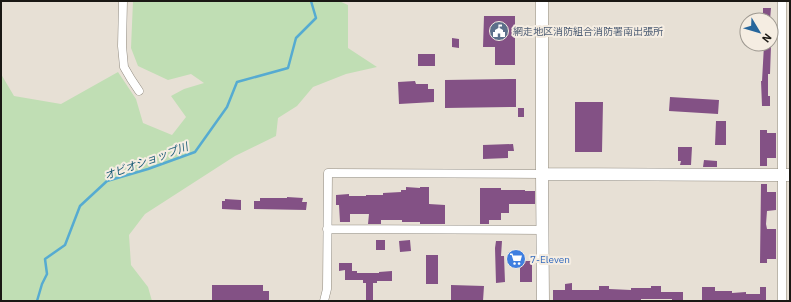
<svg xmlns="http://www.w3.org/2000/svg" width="791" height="302" font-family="'IBM Plex Sans','Noto Sans JP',sans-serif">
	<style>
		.green { fill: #c0deb4 }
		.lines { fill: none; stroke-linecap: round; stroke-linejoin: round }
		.stream { stroke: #56abd1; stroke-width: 2.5 }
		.building { fill: #835185 }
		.street-casing { stroke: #918b80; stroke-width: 9 }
		.secondary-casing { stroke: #918b80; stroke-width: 13 }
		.street { stroke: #fff; stroke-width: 8 }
		.secondary { stroke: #fff; stroke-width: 12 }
		.labels { text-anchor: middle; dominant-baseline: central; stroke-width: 4; stroke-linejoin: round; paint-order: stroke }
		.service-label { font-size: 10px; fill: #4e5e75; stroke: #f5ede2; text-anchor: start }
		.shop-label { font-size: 10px; fill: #366cbe; stroke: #f5ede2; text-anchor: start }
		.water-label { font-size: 11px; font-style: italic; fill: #1a5c77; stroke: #f5ede2 }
	</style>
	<rect width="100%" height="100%" fill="#e7e0d5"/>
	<path class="green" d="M133,1H339L348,5V48L377,67L346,74L313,87L297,106L278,118L276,136L235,156L145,214L129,235L131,265L148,287L152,301H1V74L14,96L61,104L118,72L136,99L143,123L172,135L186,117L171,96L184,89L204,83L191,74L168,80L138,66L131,48Z"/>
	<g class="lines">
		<path class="stream" d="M37,301L42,284L47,274L45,259L65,245L80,206L107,181L148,169L195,152L227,107L237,82L288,68L296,38L316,18L311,1"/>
	</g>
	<path class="building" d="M763,8H771L770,20H763Z
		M484,16H515V65H495V47H483Z
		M452,38L459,39V48L452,47Z
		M764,45L771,46L770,74H768V96H770V106H762L761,81H762Z
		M418,54H435V66H418Z
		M516,79V107L445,108V80Z
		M415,81L416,84H428V89H434V102L399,104L398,82Z
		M670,97L719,100L718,114L669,111Z
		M575,102H603L602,152H575Z
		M518,108H524V117H518Z
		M716,121H726V145H715Z
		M760,130H767V133H776V158H767V166H760Z
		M513,144L514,151H508V158L483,159V145Z
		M678,147H692L691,165H680L681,161H678Z
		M704,160L717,161V167H703Z
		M761,184H767V192H776V210L767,211L766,224L767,229H776V259H767V263H760Z
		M406,187L420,188V187H429V204L445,205V224H420V222H402V220H381V224H368L369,214H350V222H340L339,205H336V195L349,194V196H366V195H383V193L401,192V190H406Z
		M480,188H501V190H525V191H535V204H509V213H501V220H489V224H480Z
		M287,197L303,198L302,202H307L306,210L254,209V201H260V198H287Z
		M225,199L241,200V210L222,209V201H225Z
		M376,240H385V250H376Z
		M410,240L411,251L400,252L399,241Z
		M496,241H502L501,256H504L505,282L496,283L495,248Z
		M426,255H438V284H426Z
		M520,261H532V282H520Z
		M339,263H352V271H357V273H379V272L392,271V281H377V283H373V301H366V283H363V280H345V270L339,271Z
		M572,283V290H599V286H609V289L631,290V288H651V286H661V292H683V301H672V299H641V301L608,300V301H553V290H565V284Z
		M212,285H263V291H269V301H212Z
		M451,285L484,286L483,301L451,300Z
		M702,287H715V291H732V293L746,292V294H760V287H766V301H702Z"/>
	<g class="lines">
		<g class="street-casing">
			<path id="street" d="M123,1L122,46L124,67L131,79L139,91
				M327,229L542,230
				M324,301L327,289L328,173L542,174
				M782,301V1"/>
		</g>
		<g class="secondary-casing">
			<path id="secondary" d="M542,1V174L543,301
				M542,174L790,175"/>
		</g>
		<use href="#street" class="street"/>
		<use href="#secondary" class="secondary"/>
	</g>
	<defs>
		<g id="civic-disc" transform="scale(1)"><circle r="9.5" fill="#5c6f8a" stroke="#f5ede2"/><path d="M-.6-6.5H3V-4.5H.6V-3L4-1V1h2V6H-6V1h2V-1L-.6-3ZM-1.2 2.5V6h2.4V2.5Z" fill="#fff"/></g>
		<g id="supermarket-disc" transform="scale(1)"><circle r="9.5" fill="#3f7fe0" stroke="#f5ede2"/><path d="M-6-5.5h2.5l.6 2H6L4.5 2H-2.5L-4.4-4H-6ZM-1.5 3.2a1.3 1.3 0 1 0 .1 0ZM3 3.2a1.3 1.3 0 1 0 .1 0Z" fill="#fff"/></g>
	</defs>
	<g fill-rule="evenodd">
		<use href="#civic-disc" x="499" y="31"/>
		<use href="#supermarket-disc" x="516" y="259"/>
	</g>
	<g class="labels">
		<g class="service-label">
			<text x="513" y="31">網走地区消防組合消防署南出張所</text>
		</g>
		<g class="shop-label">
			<text x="530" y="259">7-Eleven</text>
		</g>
		<g class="water-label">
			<text transform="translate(146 161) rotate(-20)">オビオショップ川</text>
		</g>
	</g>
	<rect width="791" height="302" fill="none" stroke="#1a1814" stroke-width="4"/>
	<g transform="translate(759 32) rotate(128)"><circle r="19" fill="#f5ede2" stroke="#9d9890"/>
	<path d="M0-3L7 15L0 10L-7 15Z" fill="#26669c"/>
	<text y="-6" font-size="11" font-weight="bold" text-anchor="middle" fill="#1a1814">N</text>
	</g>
</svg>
